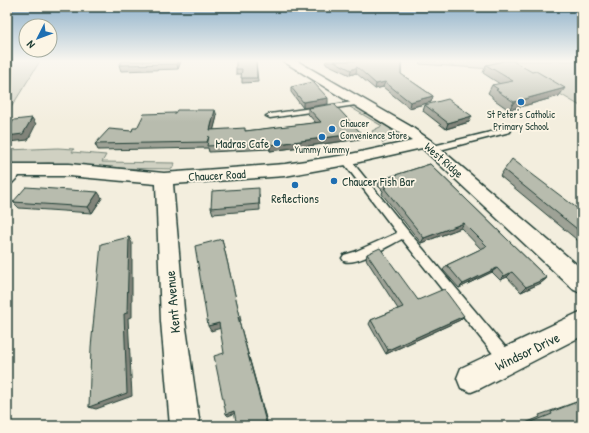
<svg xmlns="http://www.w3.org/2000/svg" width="589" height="433" font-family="'Patrick Hand',sans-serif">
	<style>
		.green { fill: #d0d1c2; stroke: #78877b }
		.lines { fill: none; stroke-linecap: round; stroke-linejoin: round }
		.service-casing { stroke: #1f3d34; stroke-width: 3 }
		.minor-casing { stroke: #1f3d34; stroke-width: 3 }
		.service { fill: #fcf5e5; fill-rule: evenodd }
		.minor { fill: #fcf5e5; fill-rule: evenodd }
		.wall { fill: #9ea296; stroke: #1f3d34 }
		.shaded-wall { fill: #81847a; stroke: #1f3d34 }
		.building { fill: #b8bcae; stroke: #1f3d34 }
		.poi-dot { fill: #1f6fb2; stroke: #fcf5e5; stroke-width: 1.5 }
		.labels { text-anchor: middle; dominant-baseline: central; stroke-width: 3.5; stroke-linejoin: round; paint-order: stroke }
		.far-poi-label { font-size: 10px; fill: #1f3d34; stroke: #fcf5e5 }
		.poi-label { font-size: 12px; fill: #1f3d34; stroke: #fcf5e5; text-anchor: end }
		.street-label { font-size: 12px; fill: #1f3d34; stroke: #fcf5e5 }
		.near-street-label { font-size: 14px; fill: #1f3d34; stroke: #fcf5e5 }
	</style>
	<rect width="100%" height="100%" fill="#f3eede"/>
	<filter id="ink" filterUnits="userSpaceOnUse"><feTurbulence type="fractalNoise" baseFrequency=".025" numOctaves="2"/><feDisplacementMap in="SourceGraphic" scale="8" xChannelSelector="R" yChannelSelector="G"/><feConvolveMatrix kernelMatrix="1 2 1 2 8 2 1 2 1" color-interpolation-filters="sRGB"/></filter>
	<g filter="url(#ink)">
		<path class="green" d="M7,61H40L7,114Z
			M417,61H582V107L521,71L420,64Z
			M354,106L389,127L394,135L393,137L383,143L380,138H376L372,131L382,126L350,107Z
			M58,148L74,149L72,152L106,155L102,162L175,163L172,169L107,168L49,163L7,165V150Z"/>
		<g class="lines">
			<g class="service-casing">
				<path id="service" d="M360,101L364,103L362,104L270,118L266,116L270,114Z
					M507,128L511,130L510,132L432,152L428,149L429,147Z
					M346,157L349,158L408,231L512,355L514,360L512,365L507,367L502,365L402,239C390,245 356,266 344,261L342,258L344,255L354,252L397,233L343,162L342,160Z
					M19,168L23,171L22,173L10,185L7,186V178L16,169Z"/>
			</g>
			<g class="minor-casing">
				<path id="minor" d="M283,61H297L410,126L430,140L582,269V293L574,290L422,148L346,165L285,176L173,184L185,321L200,426H170L161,321L156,184L69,176H7V164H69L164,173L285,164L346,155L412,141Z
					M582,311V336L481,388L471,392L461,388L457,378L461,368Z"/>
			</g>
			<use href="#service" class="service"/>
			<use href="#minor" class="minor"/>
		</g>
		<path class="wall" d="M181,61L178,69L121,71L119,65Z
			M256,61L258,82L242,83V74H236V69Z
			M326,61H401V74L433,96L431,102L409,108L383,87L375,89L356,73L350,75L325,63Z
			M486,65L559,96L509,110L492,98V96L488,93L492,85L500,84L483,73Z
			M291,87L328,104L303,108L291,92Z
			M425,105L469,122L446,129L423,111Z
			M308,108L361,133L360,139L270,151V149L209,152L208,148L98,150L95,144L132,131L137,128L217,116L213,130L246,131L316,123L308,114Z
			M430,164L547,278L541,283L521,292L507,277L500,280L492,272L459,288L443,270L447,265L481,249L461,228L421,243L382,194L383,191L378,186L380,180Z
			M504,170L582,212V244L500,176Z
			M259,194L260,210L213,214L211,208Z
			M102,198L92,213L19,208L13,202Z
			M367,254L418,300L460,320L386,354L369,324L371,320L398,309L366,259Z
			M582,400V426H518L540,417L539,415Z"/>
		<path class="shaded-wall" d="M177,61H181L178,69L177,64Z
			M357,67L356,73L350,75L351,70Z
			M385,82L383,87L375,89L376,84Z
			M565,88L559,96L509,110L514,102Z
			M433,96L431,102L409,108L410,102Z
			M328,98V104L303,108V102Z
			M215,110L217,116L212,136L210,130Z
			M472,116L469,122L446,129L448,123Z
			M32,118L36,124L28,140L9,142L7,140V136Z
			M361,133L360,139L270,151V145Z
			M98,192L102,198L92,213L88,207Z
			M464,223L461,228L421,243L424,238Z
			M129,237L132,243V317L128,318L132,396L96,409L89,407Z
			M222,239L241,321L239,322L268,426L238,317Z
			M497,268L492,272L459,288L463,284Z
			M512,272L507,277L500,280L504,276Z
			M547,278L541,283L521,292L526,287Z
			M464,316L460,320L386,354L388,350Z
			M219,323L221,328L211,331L208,326Z
			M234,411L236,413L228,416L226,414Z"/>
		<path class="building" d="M122,61H177V64L119,65Z
			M236,61H256L257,78H241L242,69H236Z
			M334,61H401V74L433,96L410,102L385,82L376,84L357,67L351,70Z
			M504,61H513L532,72L536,71L565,88L514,102L496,90L498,89L492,85L513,81L486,65Z
			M313,82L328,98L303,102L291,87Z
			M448,99L472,116L448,123L425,105Z
			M334,104L361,133L270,145L269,143L207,146L209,136L207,142L95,144L109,129L132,131L133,128H137L144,114L175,113L177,110H215L210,130L245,128V131L321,122L308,108Z
			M32,118L23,134L7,136V131L14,120Z
			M512,159L582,212V233L504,170Z
			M430,164L547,278L526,287L512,272L504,276L497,268L463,284L447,265L487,246L464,223L424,238L384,188H386L380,180Z
			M26,187L98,192L88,207L13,202Z
			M259,188V204L211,208L212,191Z
			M129,237L127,313L124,314L127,393L89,407L91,347L101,244Z
			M222,239L240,316L238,317L267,426H237L234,411L226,414L214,356L224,353L219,323L208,326L195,246Z
			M380,248L418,300L444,289L464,316L388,350L371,320L403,307L367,254Z
			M582,400V426H522L552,414L551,412Z"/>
	</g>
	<linearGradient id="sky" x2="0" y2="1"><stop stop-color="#8bafc9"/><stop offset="0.5" stop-color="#faf7f0"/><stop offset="1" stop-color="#faf7f0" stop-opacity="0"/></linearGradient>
	<rect width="589" height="122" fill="url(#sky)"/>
	<g class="poi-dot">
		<circle cx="521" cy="102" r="4"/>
		<circle cx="332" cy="129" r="4"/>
		<circle cx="322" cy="137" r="4"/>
		<circle cx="277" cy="143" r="4"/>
		<circle cx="334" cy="181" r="4"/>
		<circle cx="295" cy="185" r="4"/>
	</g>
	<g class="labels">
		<g class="far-poi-label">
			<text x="521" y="114">St Peter's Catholic<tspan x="521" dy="12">Primary School</tspan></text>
			<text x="340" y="123" text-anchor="start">Chaucer<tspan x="340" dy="12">Convenience Store</tspan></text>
			<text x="322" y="149">Yummy Yummy</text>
		</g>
		<g class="poi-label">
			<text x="269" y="143">Madras Cafe</text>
			<text x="342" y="181" text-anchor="start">Chaucer Fish Bar</text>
			<text x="295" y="198" text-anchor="middle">Reflections</text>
		</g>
		<g class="street-label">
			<text transform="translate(444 160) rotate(41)">West Ridge</text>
			<text transform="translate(217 175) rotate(-3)">Chaucer Road</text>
		</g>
		<g class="near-street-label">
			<text transform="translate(172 302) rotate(-95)">Kent Avenue</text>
			<text transform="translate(527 351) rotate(-26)">Windsor Drive</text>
		</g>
	</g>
	<rect width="589" height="433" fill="none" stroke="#fcf5e5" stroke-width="24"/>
	<rect x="12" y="12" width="565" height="409" fill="none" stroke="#1f3d34" stroke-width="1.5" filter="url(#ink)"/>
	<g transform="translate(38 38) rotate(228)"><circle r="19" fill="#fcf5e5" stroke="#a4ab9e"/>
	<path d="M0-3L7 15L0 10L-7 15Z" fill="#1f6fb2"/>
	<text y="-6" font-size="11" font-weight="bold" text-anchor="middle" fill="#1f3d34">N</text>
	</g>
</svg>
